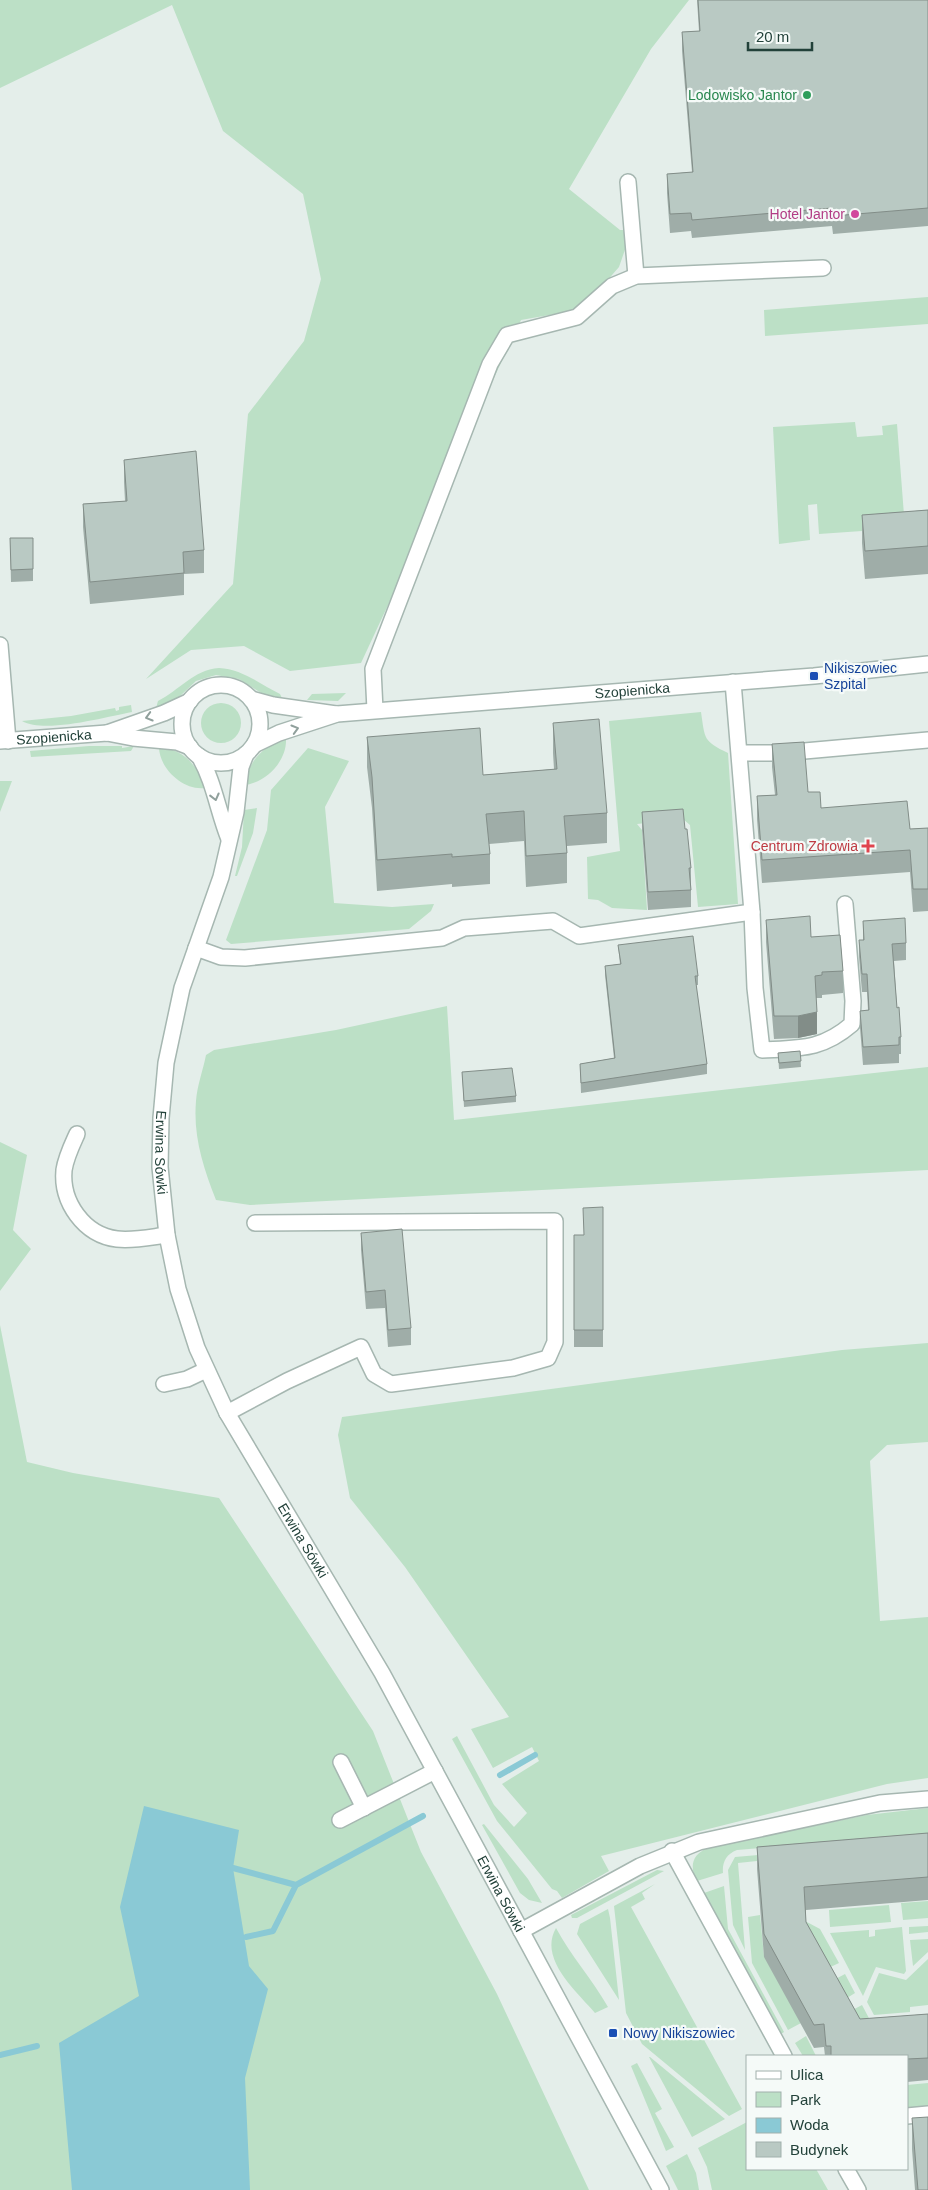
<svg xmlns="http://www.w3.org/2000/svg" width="928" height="2190" font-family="Arial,sans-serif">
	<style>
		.green { fill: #bce0c6 }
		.water { fill: #8ac9d5 }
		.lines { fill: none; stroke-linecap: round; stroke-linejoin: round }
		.stream { stroke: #8ac9d5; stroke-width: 6 }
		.minor-casing { stroke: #a6b7b1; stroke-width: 18 }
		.minor { stroke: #fff; stroke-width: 15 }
		.wall { fill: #9fada8 }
		.shaded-wall { fill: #828d88 }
		.building { fill: #b9c9c3; stroke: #828d88 }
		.oneway { stroke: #90a09c }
		.leisure-dot { fill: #2e9e5b; stroke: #f5faf8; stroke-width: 2 }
		.hotel-dot { fill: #d1479c; stroke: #f5faf8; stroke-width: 2 }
		.transit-dot { fill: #1a4fb4; stroke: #f5faf8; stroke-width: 2 }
		.health-dot { fill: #e0444e; stroke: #f5faf8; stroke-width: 2 }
		.labels { text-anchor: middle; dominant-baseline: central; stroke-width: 4.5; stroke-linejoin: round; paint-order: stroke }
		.leisure-label { font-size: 14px; fill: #27864d; stroke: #f5faf8; text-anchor: end }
		.hotel-label { font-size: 14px; fill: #b23c85; stroke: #f5faf8; text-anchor: end }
		.transit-label { font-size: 14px; fill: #164399; stroke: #f5faf8; text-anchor: start }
		.street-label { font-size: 14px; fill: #224139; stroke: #f5faf8 }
		.health-label { font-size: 14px; fill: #be3a42; stroke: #f5faf8; text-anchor: end }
	</style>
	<rect width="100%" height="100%" fill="#e4eeea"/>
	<path class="green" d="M0,0H689L651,49L569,189L620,230H625L627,244L619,267L599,290L572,311L521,320L361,663L290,671L244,646L191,650L146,679L233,584L248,414L304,341L321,279L303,194L223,131L172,5L0,88Z
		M928,297V324L765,336L764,310Z
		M855,422L857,437L883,435L882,426L897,424L905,528L819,534L817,504L808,505L810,540L779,544L773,427Z
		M219,668C242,669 260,684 280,694L283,700L266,696L239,679L216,675L196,681L178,698L156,708L158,701C180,690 193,670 219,668Z
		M346,693L338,701L307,700L312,694Z
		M201 723a20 20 0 1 1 40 0a20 20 0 1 1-40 0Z
		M131,705L132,712C105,717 45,734 22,721L71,716L115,708L116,711L119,710V707Z
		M701,712C705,739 703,741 728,753L738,904L698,907L690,825L683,819L637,824L642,830L647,910L612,908L598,900L588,899L587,857L620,851L609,721Z
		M286,739C287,761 266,783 244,785C250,760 261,747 286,739Z
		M89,746H122V748L134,746L131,751L31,757L30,751Z
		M159,747C184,749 198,766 205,788C183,791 159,768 159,747Z
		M308,748L349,761L325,807L334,903L392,907L434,904L431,911L409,929L231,944L226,940L267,830L271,790Z
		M0,781H12L0,812Z
		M257,808L253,833L237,876H235L242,847L244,810Z
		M447,1006L454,1120L928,1067V1170L250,1205L216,1200C203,1167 193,1136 196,1101C197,1086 203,1070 206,1055L214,1050L336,1030Z
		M0,1142L27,1155L13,1230L31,1249L0,1291Z
		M0,1325L27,1462L73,1473L219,1498L373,1731L421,1852L497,1994L589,2190H0Z
		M928,1343V1442L887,1445L870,1461L880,1621L928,1617V1778L887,1784L601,1856L609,1871L562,1898L557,1891L552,1889L497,1821L452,1739L457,1736L494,1805L514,1827L527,1813L502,1784L539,1761L532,1747L493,1768L471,1729L509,1717L405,1567L350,1498L338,1435L342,1417L842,1350Z
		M928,1808V1834L737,1850C726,1854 722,1863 723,1873L697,1881C689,1867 692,1854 708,1848L867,1815Z
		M484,1824L528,1879L542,1903L529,1900L520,1893L482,1825Z
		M928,1841L758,1869L757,1861L738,1863L745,1950L733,1925L728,1870L735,1857Z
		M657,1870L664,1871L577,1918H572L571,1915Z
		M655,1884L642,1893L645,1899L631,1907L742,2109L729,2116L642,2044L626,2013L614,1906Z
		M724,1886L728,1929L784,2032L781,2034L704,1893Z
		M928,1901V1918L903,1920L901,1903Z
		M889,1905L891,1922L830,1927L829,1910Z
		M608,1909L610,1918L619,2000L577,1934L580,1924Z
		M760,1915L764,1956L801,2023L788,2030L752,1963L748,1917Z
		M805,1921L820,1929L839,1963L822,1971Z
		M928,1926V1932L909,1934V1927Z
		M902,1927L906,1971L904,1974L876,1967L863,1996L830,1933L869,1930V1937L875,1936V1930Z
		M556,1928C571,1956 592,1979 608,2007L595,2013C577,1992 538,1959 556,1928Z
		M928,1939V1952L913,1966L910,1940Z
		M928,1959V2005L910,2007V2012L874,2015L867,2002L879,1973L906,1980Z
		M845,1974L855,1993L839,2003L828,1983Z
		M862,2005L871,2022V2041L845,2014Z
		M806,2036L816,2056H803L795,2043Z
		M649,2057H650L725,2119L692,2137Z
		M637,2063L662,2109L655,2113L674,2147L666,2151L631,2066Z
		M928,2083V2107L907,2108V2085Z
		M747,2122V2169H816L828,2190H712L707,2167L698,2148Z
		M687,2154L696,2173L699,2190H678L666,2166Z"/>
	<path class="water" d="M144,1806L239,1830L233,1868L249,1966L268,1989L245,2078L250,2190H72L59,2043L139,1996L120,1907Z"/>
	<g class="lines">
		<path class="stream" d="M500,1775L535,1755
			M233,1868L296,1885
			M246,1937L273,1931L296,1885L423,1816
			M0,2055L37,2046"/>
		<g class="minor-casing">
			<g id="minor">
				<path d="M628,182L636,276"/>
				<path d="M0,645L8,741"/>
				<path d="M733,682L752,912L755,988L762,1050C800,1048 822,1050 852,1024L853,1001L845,904"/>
				<circle cx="221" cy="724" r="39"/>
				<path d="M251,699L273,705L336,714"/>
				<path d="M375,710L373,669L490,364L507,335L577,317L612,286L636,276L823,268"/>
				<path d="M107,733L164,713L190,701"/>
				<path id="s1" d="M0,741L107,733L133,738L177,742L190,747"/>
				<path id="s2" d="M254,745L279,733L337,714L814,676L928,664"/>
				<path d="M740,753H782L928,740"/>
				<path id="s3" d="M246,754L241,767L236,812L221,877L182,988L166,1063L161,1118L160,1167L167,1235L178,1289L197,1348L227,1413L382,1673L661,2190"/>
				<path d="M199,756C214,781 218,812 229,839"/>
				<path d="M196,948L221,957L245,958L442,938L464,928L553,921L579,936L752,912"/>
				<path d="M77,1134C72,1145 66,1157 64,1170C61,1202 84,1235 117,1239C133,1241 151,1237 167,1235"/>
				<path d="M164,1384L187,1379L206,1370"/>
				<path d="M227,1413L287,1381L361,1347L374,1374L391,1384L513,1368L548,1358L555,1342V1221L255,1223"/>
				<path d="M341,1762L364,1808"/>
				<path d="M340,1820L435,1771"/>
				<path d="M672,1851L784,2056"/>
				<path d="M521,1931L640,1866L699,1842L880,1803L928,1799"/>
				<path d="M907,2116L928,2114"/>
				<path d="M846,2169L858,2190"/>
			</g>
		</g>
		<use href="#minor" class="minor"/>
	</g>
	<path class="wall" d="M697,0H928V226L833,234L832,226L692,238L691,231L670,233L667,193V174L692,172L682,51V32L699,31Z
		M124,460L204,550V573L184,574V595L90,604L83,527V504L125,501L124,482Z
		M928,510V574L865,579L862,543V515Z
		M10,538H33V581L11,582Z
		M553,723L607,813V843L567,846V883L526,887L524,841L489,844L490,854V884L452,887V884L377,891L372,808L367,767V737L483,775L554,769L553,753Z
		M772,744L808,792L821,808L910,829L928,828V911L913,912L910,872L762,883L757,819V796L775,795L772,767Z
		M642,812L685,829L691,868V907L648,910L642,830Z
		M766,920L811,937L843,971V993L822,995V998H816L817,1034L798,1038L774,1039L766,942Z
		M863,921L906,943V960L894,961L897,1008L901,1037V1054H899V1063L863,1065L860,1028V1011L868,1010L867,992H862L859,957V940H863Z
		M618,945L698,976V985H696L707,1064V1074L581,1093L580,1064L614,1058L605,975V966L620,964Z
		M800,1051L801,1067L779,1069L778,1053Z
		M462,1072L516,1096V1102L464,1107Z
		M603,1207V1347H574V1235H584Z
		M361,1233L411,1328V1345L388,1347L385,1308L366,1309L361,1250Z
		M928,1833V1900L806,1910V1922L860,2019L928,2014V2080L907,2082V2056H825L824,2047L814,2048L764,1957L757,1869V1847Z
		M912,2118L928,2190H915L912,2149Z"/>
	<path class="shaded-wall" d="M817,1012V1034L798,1038V1016Z"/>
	<path class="building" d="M698,0H928V208L833,216L832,208L692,220L691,213L670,214L667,174L693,172L682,32L700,31Z
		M196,451L204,550L183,552L184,573L90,582L83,504L127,501L124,460Z
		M928,510V546L865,551L862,515Z
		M10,538H33V569L11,570Z
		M599,719L607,813L564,816L567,853L526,856L524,811L486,814L490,854L452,857V854L377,860L372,777L367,737L480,728L483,775L557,769L553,723Z
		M804,742L808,792H820L821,808L907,801L910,829L928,828V889H913L910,850L762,860L757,796L777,795L772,744Z
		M683,809L685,829H687L691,868H689L691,890L648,892L642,812Z
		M810,916L811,937L840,935L843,971L822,972V975L815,976L817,1012L798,1016H774L766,920Z
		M905,918L906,943L892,944L897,1008L899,1007L901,1037H899V1045L863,1047L860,1011L869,1010L867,974H862L859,940H864L863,921Z
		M693,936L698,976H695L707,1064L581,1083L580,1064L615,1058L605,966L621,964L618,945Z
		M800,1051L801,1061L779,1063L778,1053Z
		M512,1068L516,1096L464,1101L462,1072Z
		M603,1207V1330H574V1235H584L583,1208Z
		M402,1229L411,1328L388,1330L385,1290L366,1292L361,1233Z
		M928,1833V1877L804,1887L806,1922L860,2019L928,2014V2058L907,2059V2056H831V2046H826L824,2024L814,2025L764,1934L757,1847Z
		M928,2117V2190H918L912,2118Z"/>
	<defs><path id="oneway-chevron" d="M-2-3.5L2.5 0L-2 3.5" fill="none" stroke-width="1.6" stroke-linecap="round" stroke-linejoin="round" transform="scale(1.25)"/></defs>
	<g class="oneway">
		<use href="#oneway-chevron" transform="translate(149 717) rotate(164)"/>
		<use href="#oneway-chevron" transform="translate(295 729) rotate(-16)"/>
		<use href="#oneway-chevron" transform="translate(215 797) rotate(76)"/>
	</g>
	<circle class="leisure-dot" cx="807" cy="95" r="5"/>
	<circle class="hotel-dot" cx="855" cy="214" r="5"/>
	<g class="transit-dot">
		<rect x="809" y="671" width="10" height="10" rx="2.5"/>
		<rect x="608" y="2028" width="10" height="10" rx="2.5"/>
	</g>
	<path class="health-dot" d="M865.5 838.5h5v5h5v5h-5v5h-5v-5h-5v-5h5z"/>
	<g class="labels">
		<g class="leisure-label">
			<text x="797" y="95">Lodowisko Jantor</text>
		</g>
		<g class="hotel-label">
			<text x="845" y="214">Hotel Jantor</text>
		</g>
		<g class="transit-label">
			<text x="824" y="668">Nikiszowiec<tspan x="824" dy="16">Szpital</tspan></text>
			<text x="623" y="2033">Nowy Nikiszowiec</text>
		</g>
		<g class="street-label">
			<text stroke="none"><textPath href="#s2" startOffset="385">Szopienicka</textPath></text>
			<text stroke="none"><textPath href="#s1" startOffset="54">Szopienicka</textPath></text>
			<text stroke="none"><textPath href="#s3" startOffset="410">Erwina Sówki</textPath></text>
			<text stroke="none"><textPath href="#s3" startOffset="830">Erwina Sówki</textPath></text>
			<text stroke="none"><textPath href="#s3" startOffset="1235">Erwina Sówki</textPath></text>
		</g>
		<g class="health-label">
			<text x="858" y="846">Centrum Zdrowia</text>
		</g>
	</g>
	<rect x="746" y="2055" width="162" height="115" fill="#f5faf8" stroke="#a1b0ac"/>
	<rect x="756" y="2071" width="25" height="8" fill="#ffffff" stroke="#a1b0ac"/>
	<text x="790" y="2080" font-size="15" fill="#224139">Ulica</text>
	<rect x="756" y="2092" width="25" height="15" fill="#bce0c6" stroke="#a1b0ac"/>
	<text x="790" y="2105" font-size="15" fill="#224139">Park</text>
	<rect x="756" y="2118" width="25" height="15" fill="#8ac9d5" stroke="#a1b0ac"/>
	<text x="790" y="2130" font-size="15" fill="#224139">Woda</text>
	<rect x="756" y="2142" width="25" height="15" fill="#b9c9c3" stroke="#a1b0ac"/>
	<text x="790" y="2155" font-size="15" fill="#224139">Budynek</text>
	<path d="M748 42v8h64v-8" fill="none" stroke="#224139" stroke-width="2.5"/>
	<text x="756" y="42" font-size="15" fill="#224139" stroke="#f5faf8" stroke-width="4" paint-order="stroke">20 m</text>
</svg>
